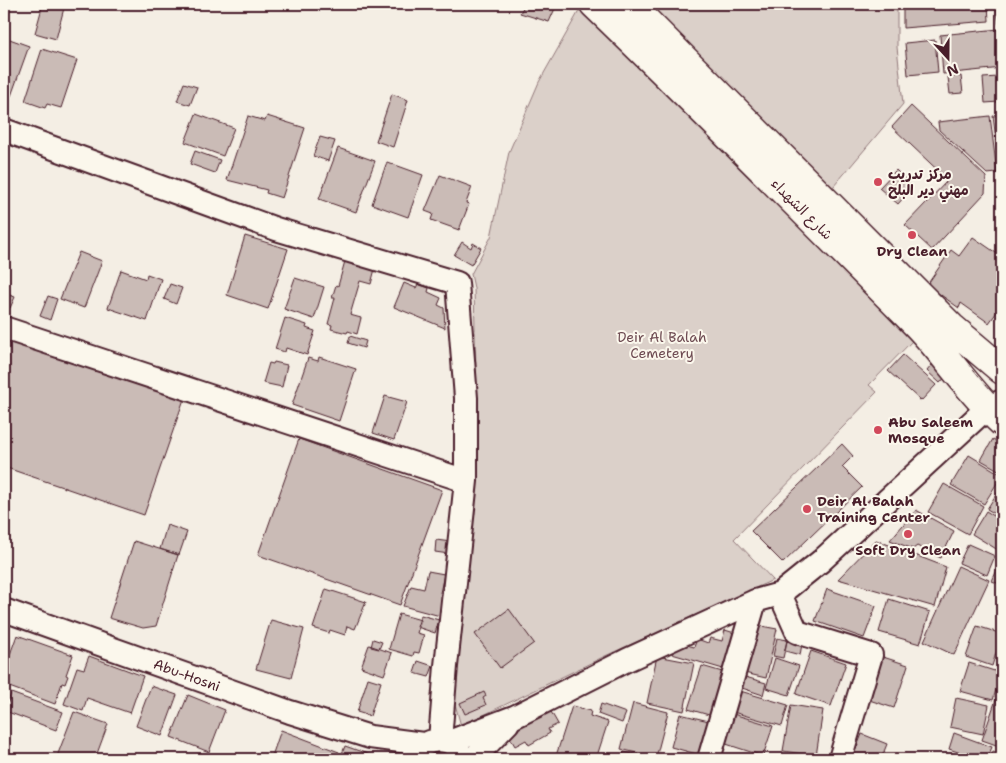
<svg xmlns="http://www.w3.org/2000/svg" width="1006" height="763" font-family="'Shantell Sans','Playpen Sans Arabic',sans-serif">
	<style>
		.green { fill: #dbd0c9; stroke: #92787a }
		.building { fill: #cabbb6; stroke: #4a1f2b }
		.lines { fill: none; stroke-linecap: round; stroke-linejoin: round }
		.minor-casing { stroke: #4a1f2b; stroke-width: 26 }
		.major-casing { stroke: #4a1f2b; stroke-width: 31 }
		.minor { stroke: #fbf7ec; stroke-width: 22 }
		.major { stroke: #fbf7ec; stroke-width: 28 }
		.poi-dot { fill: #d1495b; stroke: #fbf7ec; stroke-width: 2 }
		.labels { text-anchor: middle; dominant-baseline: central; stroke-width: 4; stroke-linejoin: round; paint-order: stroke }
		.poi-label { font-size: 14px; font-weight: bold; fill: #4a1f2b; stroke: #fbf7ec; text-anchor: start }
		.street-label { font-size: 14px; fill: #4a1f2b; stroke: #fbf7ec }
		.park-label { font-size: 14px; fill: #6e4b52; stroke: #fbf7ec }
	</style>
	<rect width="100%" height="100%" fill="#f4eee4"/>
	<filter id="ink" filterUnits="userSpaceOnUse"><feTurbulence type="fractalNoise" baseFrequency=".02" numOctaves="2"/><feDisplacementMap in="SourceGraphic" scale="10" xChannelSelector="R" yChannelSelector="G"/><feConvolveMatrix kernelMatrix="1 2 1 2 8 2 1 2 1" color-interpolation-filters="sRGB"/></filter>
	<g filter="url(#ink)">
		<path class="green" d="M583,4L916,337L869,385L877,392L734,539L773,580L603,657L461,726L449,682L477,413L474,288L471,274L491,237L509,152L539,82Z
			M645,4H897V47L903,104L828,193Z"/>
		<path class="building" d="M43,4H65L56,39L35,33Z
			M525,4H557L549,22L520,13Z
			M903,4H988L989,21L903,28Z
			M996,4H1002V24H999Z
			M999,29L1002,68L943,74L940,35Z
			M4,37L29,46L11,96L4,93Z
			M935,40L938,72L908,75L905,43Z
			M42,49L77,60L61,108L47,104L45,108L25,101Z
			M961,76L963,93L950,94L948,77Z
			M998,77L999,102L985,103L983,78Z
			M184,83L197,87L190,105L177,101Z
			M392,94L408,100L393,147L376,141Z
			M911,106L986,177L985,193L932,250L905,225L948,180L892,127Z
			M196,114L234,128L223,156L185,142Z
			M1002,115V171L1000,172L993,116Z
			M248,116L265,121L267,116L305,128L282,198L266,193L267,190L227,180Z
			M990,116L997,173L987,174L939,130L938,122Z
			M320,137L335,141L328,161L313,156Z
			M338,148L375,161L356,212L319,199Z
			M195,151L220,160L215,173L190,164Z
			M387,162L423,175L408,217L372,204Z
			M896,170L913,187L898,204L879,188Z
			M440,175L472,187L466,203L469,204L459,230L431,220L433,214L425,211Z
			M245,236L288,249L268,309L227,295Z
			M973,237L1002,257V305L989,323L961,303L959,308L927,285L951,250L959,256Z
			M462,242L471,248L473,243L481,248L471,265L454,255Z
			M79,252L102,261L84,308L60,299Z
			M345,261L375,269L371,284L360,281L350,315L361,318L357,334L348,331L347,333L331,329L332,325L328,324L335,298H332L336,285L338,286Z
			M121,270L146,279L147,274L161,279L147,321L108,308Z
			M295,278L324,287L314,319L284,309Z
			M404,283L416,288L418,284L429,288L428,292L441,298L438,305L444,308L445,328L394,307Z
			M170,284L182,288L176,304L164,299Z
			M4,293L15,297L10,308L4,305Z
			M48,296L57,299L50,320L40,316Z
			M1002,309V321L997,317Z
			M285,318L307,325L306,328L315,331L307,355L286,348L285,352L275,349Z
			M350,336L366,341L364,348L348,343Z
			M4,338L184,399L144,515L4,467Z
			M903,355L936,385L921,401L888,371Z
			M319,357L356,369L339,421L292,405L308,358L318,361Z
			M935,361L948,374L940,383L927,371Z
			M274,362L287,365L282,387L263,383L269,363L273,364Z
			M385,396L407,402L394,440L373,433Z
			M299,439L442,490L400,605L258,555Z
			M993,439L1002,444V472L981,460Z
			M842,444L853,456L842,467L862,487L783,563L751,531Z
			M969,455L1002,475L984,504L951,485Z
			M944,484L983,506L968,534L928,512Z
			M1002,485V518L987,509Z
			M916,510L954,531L941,558L917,546L913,549L890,540Z
			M986,511L1002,521V544L998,550L972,534Z
			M167,525L187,532L179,555L160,549Z
			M436,540L451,542L449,554L435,552Z
			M876,540L946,567L935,607L838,579Z
			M134,541L178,555L156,626L143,628L109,618Z
			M968,544L995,556L987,575L959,563Z
			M1002,559V585L992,581Z
			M958,566L989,580L954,655L924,641Z
			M428,571L444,574L440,593L447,594L444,617L403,606L411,586L424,589Z
			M326,589L366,602L355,629L347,626L345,635L330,630L329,633L313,628Z
			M827,589L876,606L864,638L815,621Z
			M889,599L930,612L920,644L879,632Z
			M509,609L534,643L500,668L475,634Z
			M399,614L421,620L417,633L424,635L419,653L414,652L413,656L389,649Z
			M421,615L439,620L435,633L417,627Z
			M271,620L304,629L291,678L256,669Z
			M751,624L777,629L766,678L740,672Z
			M977,626L1002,634L992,666L966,657Z
			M725,630L741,635L730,671L672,654L676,642L694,647L697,639L708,643L710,638L722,641Z
			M17,635L73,655L66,675L68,676L65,684L62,683L55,704L4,685V671Z
			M777,638L787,640L783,658L773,656Z
			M373,639L382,642L379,649L371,647Z
			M787,641L802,644L800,655L785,651Z
			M369,645L392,653L384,675L361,667Z
			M811,651L846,663L831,706L796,694Z
			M1002,653V668L997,667Z
			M89,656L143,676L130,713L87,698L83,711L64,704L77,667L84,669Z
			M657,656L694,663L684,711L647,703Z
			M880,656L908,665L894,708L866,699Z
			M775,658L799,666L789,695L766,688Z
			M418,661L433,666L429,677L414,673Z
			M969,663L1001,673L993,700L960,691Z
			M702,666L729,674L716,717L688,709Z
			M742,676L766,683L763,695L739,687Z
			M368,678L381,682L370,716L357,712Z
			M1002,682V747L982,740Z
			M151,686L177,695L162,736L136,726Z
			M740,691L788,705L782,726L733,712Z
			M484,692L486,696L483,698L486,705L465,714L460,703Z
			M11,693L63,712L56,730L5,711Z
			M188,695L225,710L209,752L171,737Z
			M956,698L989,705L983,734L950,727Z
			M633,703L668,712L656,758L621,749Z
			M601,704L626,713L622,723L598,714Z
			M791,705L823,710L816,756L783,751Z
			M572,706L591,711L590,716L608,722L596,759H555Z
			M550,710L558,724L548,729L550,733L529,745L526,740L515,746L508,734Z
			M74,712L108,724L95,759H56Z
			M680,714L713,722L704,756L671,747Z
			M733,714L773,726L763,756L723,743Z
			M281,730L339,752L336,759H271Z
			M954,733L992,747L987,759H962L964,754L949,749Z
			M862,734L887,744L881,759H852Z
			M345,746L382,759H340Z
			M993,751L1002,754V759H990Z
			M624,752L654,759H622Z
			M497,754L512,759H495Z
			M786,754L802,759H784Z
			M748,755L761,759H746Z"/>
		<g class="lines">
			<g class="minor-casing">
				<path id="minor" d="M4,130L276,229L457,283L466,398V481L446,666L440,740
					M4,328L466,481
					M780,594L797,632L871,655L840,759
					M4,610L290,712L370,737L423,744
					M449,742L514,717L627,660L755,601L780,594L821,561L987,408L1002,401
					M412,759C422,736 455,732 463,759
					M473,759L508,723
					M709,759L755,601"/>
			</g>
			<g class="major-casing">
				<path id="major" d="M594,4C703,109 810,217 917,325C947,356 970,393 1002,422
					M629,4L951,327L1002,370"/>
			</g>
			<use href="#minor" class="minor"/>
			<use href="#major" class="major"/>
		</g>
	</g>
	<g class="poi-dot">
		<circle cx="878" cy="182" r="5"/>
		<circle cx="912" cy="235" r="5"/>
		<circle cx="878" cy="430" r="5"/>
		<circle cx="807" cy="509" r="5"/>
		<circle cx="908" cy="534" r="5"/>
	</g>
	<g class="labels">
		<g class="poi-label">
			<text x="888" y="174">مركز تدريب<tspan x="888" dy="16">مهني دير البلح</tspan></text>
			<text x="912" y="251" text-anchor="middle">Dry Clean</text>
			<text x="888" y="422">Abu Saleem<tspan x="888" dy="16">Mosque</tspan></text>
			<text x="817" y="501">Deir Al Balah<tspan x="817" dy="16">Training Center</tspan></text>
			<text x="908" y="550" text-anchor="middle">Soft Dry Clean</text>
		</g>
		<g class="street-label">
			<text transform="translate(802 209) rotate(45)">شارع الشهداء</text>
			<text transform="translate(187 675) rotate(20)">Abu-Hosni</text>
		</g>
		<g class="park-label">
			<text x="662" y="337">Deir Al Balah<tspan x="662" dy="16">Cemetery</tspan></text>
		</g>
	</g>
	<rect width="1006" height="763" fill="none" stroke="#fbf7ec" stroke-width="20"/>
	<rect x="10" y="10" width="986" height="743" fill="none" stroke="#4a1f2b" stroke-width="2" filter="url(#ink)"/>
	<g transform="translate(948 58) rotate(159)" stroke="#fbf7ec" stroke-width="4" paint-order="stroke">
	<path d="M0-4L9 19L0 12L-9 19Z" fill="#4a1f2b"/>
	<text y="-8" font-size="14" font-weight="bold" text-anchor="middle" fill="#4a1f2b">N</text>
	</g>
</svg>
